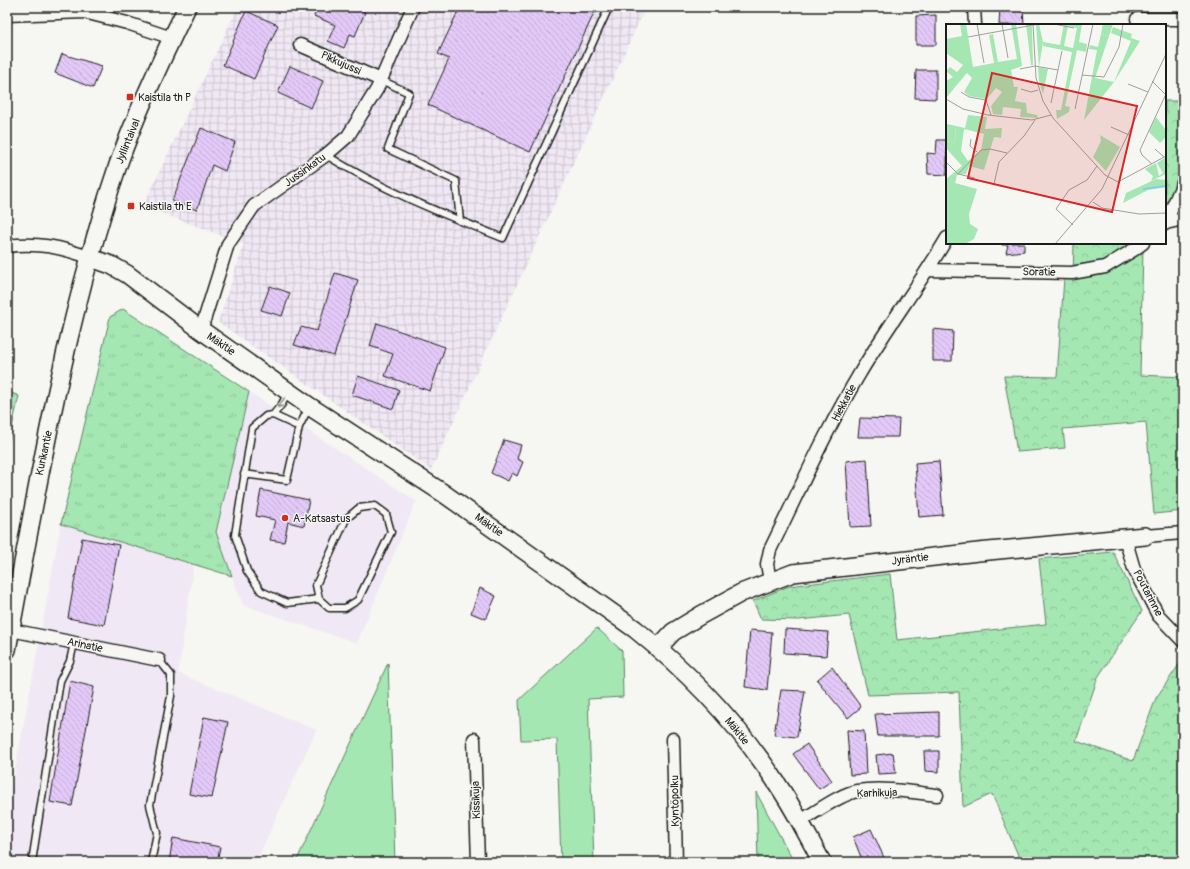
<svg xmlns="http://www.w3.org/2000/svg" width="1190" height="869" font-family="Pangolin,sans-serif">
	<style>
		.built { fill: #f0e8f4 }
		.industrial { fill: url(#industrial-grid) }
		.grass { fill: url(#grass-tufts); stroke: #608267 }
		.forest { fill: url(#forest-crowns); stroke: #608267 }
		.park { fill: #a5e7b2; stroke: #608267 }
		.building { fill: url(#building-back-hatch); stroke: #1c1c1c }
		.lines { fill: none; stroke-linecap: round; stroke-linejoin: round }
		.lane-casing { stroke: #1c1c1c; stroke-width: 9 }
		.street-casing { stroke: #1c1c1c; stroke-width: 15 }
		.secondary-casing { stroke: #1c1c1c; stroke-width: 20 }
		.lane { stroke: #f6f6f2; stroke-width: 6 }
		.street { stroke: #f6f6f2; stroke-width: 12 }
		.secondary { stroke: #f6f6f2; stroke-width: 17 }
		.oneway { stroke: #949492 }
		.poi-dot { fill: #c8321e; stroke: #f6f6f2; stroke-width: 1.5 }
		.labels { text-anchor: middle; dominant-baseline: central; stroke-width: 3; stroke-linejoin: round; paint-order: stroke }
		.street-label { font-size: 11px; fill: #1c1c1c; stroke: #f6f6f2 }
		.poi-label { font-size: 11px; fill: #1c1c1c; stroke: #f6f6f2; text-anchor: start }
		.inset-river { fill: none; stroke: #84cfe3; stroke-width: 2 }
		.inset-road { fill: none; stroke: #9f9f9c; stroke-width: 1 }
		.view { fill: #d62828; fill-opacity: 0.15; stroke: #d62828; stroke-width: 2 }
		.inset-edge { fill: none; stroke: #1c1c1c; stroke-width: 2 }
	</style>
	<defs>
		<pattern id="industrial-grid" width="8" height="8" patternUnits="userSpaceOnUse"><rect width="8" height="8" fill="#f0e8f4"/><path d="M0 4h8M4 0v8" fill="none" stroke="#cdc6d1"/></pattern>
		<pattern id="grass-tufts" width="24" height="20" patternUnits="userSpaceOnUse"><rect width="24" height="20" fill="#a5e7b2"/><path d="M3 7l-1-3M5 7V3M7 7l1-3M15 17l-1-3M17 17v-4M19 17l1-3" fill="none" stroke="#8dc698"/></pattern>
		<pattern id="forest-crowns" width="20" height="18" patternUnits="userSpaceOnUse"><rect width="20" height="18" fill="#a5e7b2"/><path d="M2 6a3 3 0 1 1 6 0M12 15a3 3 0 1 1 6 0" fill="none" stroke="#8dc698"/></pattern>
		<pattern id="building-back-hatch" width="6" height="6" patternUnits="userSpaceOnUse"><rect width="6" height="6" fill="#e3c9f8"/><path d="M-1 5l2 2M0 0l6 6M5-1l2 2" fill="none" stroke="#c2acd4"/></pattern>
	</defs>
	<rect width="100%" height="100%" fill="#f6f6f2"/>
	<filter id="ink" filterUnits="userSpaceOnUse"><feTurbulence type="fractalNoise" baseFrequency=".025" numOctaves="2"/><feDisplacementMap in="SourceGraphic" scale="8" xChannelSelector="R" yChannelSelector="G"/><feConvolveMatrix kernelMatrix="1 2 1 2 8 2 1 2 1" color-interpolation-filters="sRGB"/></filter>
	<g filter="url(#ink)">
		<path class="built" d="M249,392L416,501L357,643L243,605L216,532Z
			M61,524L194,563L178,673L316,730L256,862H7V815Z"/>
		<path class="industrial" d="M238,7H646L431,470L218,322L244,244L143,206Z"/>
		<path class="grass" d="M123,309L249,392L216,532L232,576L61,524L110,317Z
			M7,391L19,396L7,449Z"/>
		<path class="forest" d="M1165,101H1183V203L1179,213L1165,226Z
			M1074,243H1148L1143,248L1140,375L1183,377V511L1154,514L1146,422L1063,429L1065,448L1017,452L1004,376L1057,377L1064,278H1073Z
			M1113,552L1142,611L1098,677L1076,741L1133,761L1156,698L1183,659V862H1021L992,794L963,807L959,692L868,695L849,615L799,620L761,619L753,601L789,586L890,574L897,640L1046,624L1039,559Z"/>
		<path class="park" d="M597,628L622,651L623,697L588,699L594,862H561L557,739L521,740L519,700Z
			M388,663L395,862H296Z
			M756,792L794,862H758Z"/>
		<path class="building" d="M318,7H354L365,12L355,36L350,34L344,48L328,41L335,25L314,16Z
			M460,7H585L595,11L530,152L428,105L449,59L438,54Z
			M1000,7H1023L1024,25H999Z
			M246,11L278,25L254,79L223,65Z
			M936,15V45H916V16Z
			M62,54L102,66L93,88L55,73Z
			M290,66L323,81L311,108L278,93Z
			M916,70H936V99L915,98Z
			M201,128L235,142L225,171L212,165L197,210L172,201Z
			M937,140H947V175L928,174L927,153L936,154Z
			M1002,243H1024V251L1006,253L1008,245H1002Z
			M335,273L358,280L334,356L294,345L301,327L317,331Z
			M270,286L290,293L282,316L261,310Z
			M377,323L445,347L430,391L385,376L393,354L370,346Z
			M933,329L953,331L952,361H933Z
			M358,376L399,390L393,409L352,395Z
			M860,418L899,419L898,437H858Z
			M504,440L521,445L517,459L523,462L517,476L512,473L508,481L491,473Z
			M867,459L871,526L850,527L846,461Z
			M939,461L943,515L919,517L915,463Z
			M261,490L309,500L304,526L288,522L284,542L270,540L275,520L256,516Z
			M82,538L119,545L104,625L68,618Z
			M480,588L496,596L486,619L471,613Z
			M785,629L828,632L826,656L784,653Z
			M750,630L772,632L767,690L745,687Z
			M832,667L861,707L848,718L817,680Z
			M70,681L94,687L72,806L50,802Z
			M781,690L805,691L797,737L774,735Z
			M939,712V736H878L875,714Z
			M204,717L228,722L212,798L189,794Z
			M847,730L864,731L866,774L850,775Z
			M807,744L832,781L819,789L793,754Z
			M924,751H939V772L925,771Z
			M893,753L896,773L878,774L876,755Z
			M871,829L886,862H863L853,837Z
			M173,838L220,847L217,862H169Z"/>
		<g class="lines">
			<g class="lane-casing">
				<path id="lane" d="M381,80L409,93L388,149L456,181L460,221
					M326,155C382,190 443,214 503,238L609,7
					M288,392L282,404L273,415L266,416L252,428L235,535L247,571L261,591L287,603L319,599L329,608H345L358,600L391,532L386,514L375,506L359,508L346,519L316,585L319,599
					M299,427L309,407
					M244,474L287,480L299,427L273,415
					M32,862L60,681L70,661L74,643
					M151,862L157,833L150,805L171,696V675L159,660"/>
			</g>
			<g class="street-casing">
				<path id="street" d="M974,7L975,25
					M7,15L84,12L127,23L172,38
					M1137,19H1183
					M300,45L381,80
					M1166,223L1183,219
					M1165,224L1183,183
					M7,246C38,242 61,247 91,258
					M928,270L1072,273L1105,267L1135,249L1143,243
					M201,330L228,244L254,206L326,155L348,136L377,89L413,7
					M1145,536L1183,533
					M1125,538L1134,569L1158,615L1183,641
					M770,581L767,564L770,550C799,491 826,430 860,373C887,327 920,284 947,238
					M11,630L159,660
					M474,739L478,862
					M673,739L676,862
					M800,821C815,813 840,794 857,791C883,787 912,792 937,795"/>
			</g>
			<g class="secondary-casing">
				<path id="secondary" d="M91,258L111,265L127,274L201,330L309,406L443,493L635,629C691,674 741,727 780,788C796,812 808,837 822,862
					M658,648L673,632L701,615L741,593L793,573L978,552L1145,536
					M7,650C37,487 65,322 118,165C137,111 162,58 187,7"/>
			</g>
			<use href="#lane" class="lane"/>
			<use href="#street" class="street"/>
			<use href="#secondary" class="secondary"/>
		</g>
		<defs><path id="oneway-shaft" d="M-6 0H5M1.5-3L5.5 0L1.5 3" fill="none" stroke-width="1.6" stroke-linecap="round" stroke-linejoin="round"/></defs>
		<use class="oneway" href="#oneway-shaft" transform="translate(281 403) rotate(124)"/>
	</g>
	<g class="poi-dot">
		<rect x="126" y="93" width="8" height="8" rx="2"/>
		<rect x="127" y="202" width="8" height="8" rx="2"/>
		<circle cx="285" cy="518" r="4"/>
	</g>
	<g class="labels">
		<g class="street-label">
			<text transform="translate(341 63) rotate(24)">Pikkujussi</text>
			<text transform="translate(128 141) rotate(-68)">Jyllintaival</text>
			<text transform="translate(305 170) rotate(-36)">Jussinkatu</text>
			<text transform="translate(1039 272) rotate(1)">Soratie</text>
			<text transform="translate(221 344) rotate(34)">Mäkitie</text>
			<text transform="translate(844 403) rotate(-62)">Hiekkatie</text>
			<text transform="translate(44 453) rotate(-78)">Kurikantie</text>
			<text transform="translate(489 525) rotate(35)">Mäkitie</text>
			<text transform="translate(910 559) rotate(-7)">Jyräntie</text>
			<text transform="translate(1148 593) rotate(62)">Poutarinne</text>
			<text transform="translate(85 645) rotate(12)">Arinatie</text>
			<text transform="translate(737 731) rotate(51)">Mäkitie</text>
			<text transform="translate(877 793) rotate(-2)">Karhikuja</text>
			<text transform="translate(476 800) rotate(-92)">Kissikuja</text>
			<text transform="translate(675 801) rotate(-91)">Kyntöpolku</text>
		</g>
		<g class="poi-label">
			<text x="138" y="97">Kaistila th P</text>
			<text x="139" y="206">Kaistila th E</text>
			<text x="293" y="518">A-Katsastus</text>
		</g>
	</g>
	<g transform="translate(946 24)">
		<rect width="220" height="220" fill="#f6f6f2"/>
		<path d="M154,111L174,123L160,147L147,133L155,117ZM220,133V150L205,157L207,152L199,145L210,139L213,152L217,149L211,139Z" fill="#a5e7b2"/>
		<path d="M14,0H20L27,43L48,39L43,11L47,10L52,38L71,35L65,0H70L76,42L65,46L68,63H72L69,77L80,79L81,89L91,91L92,94L74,93L75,85L57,83L56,91L47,90L45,82L56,68L50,64L41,75L23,72L18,68L26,54L21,49L0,74V57L7,53L0,47L4,43L11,48L17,41L0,29V15L16,12ZM80,0H85L86,4L87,41H85ZM90,0H93L97,18L93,43ZM157,0H167L163,12L155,10ZM167,3L186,10L185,14L194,17L168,58L185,17L165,9ZM22,91L41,93L39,105L56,104L55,114L48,113L38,146L23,142L20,150L11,151L9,159L31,165L23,190L24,200L32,205L28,215L19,220H0V155L16,142L0,124V117L9,119L10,102L19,104ZM18,105L38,110L35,126L22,137L15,127ZM210,155L220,156V163L202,166L177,179L180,169Z" fill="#a5e7b2" fill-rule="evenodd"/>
		<path d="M118,0H136L133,18L141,20L140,28L131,26L119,82L124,83L123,88L111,95L110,86H115L126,28L97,22V18L114,21ZM122,2L131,4L127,24L118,22ZM155,10L163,12L149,54L168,58L138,96L151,26L143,25L144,21L152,23ZM92,43L102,45L97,70L93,57ZM210,93L220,106V113L214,119L203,108ZM1,100L10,102L9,119L0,117Z" fill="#a5e7b2" fill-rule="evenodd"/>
		<path class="inset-river" d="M197,165L220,162"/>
		<path class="inset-road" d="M31,0L38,39M56,0L62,34M87,0L90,54L97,77L107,94L159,151L172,158L220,132M108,0L128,4M22,13L93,0M74,45L89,42L112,46M136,51L158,53L173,23L177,0M206,57L220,71M182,60L202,68M75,65L85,68L92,66M15,68L23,73L40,76L45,91M0,75L17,85L42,91L86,96L105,91M105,79L116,27M129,85L147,0M165,103L183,111M25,115L24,122L31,128M209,125L218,133M0,138L12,150L29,154M206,140L196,131L194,126L220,70M12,150L35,126L44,125L61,129M48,160L53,138L78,112L89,96M147,178L156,184L193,190L220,189M127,201L110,185L123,166L141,156L151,142M109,220L156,165L220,30"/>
		<path class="view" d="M46,49L191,82L166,188L22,154Z"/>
		<rect width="220" height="220" class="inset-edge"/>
	</g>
	<rect width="1190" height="869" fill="none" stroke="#f6f6f2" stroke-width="24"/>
	<rect x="12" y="12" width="1166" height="845" fill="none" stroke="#1c1c1c" stroke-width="1.5" filter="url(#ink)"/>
</svg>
